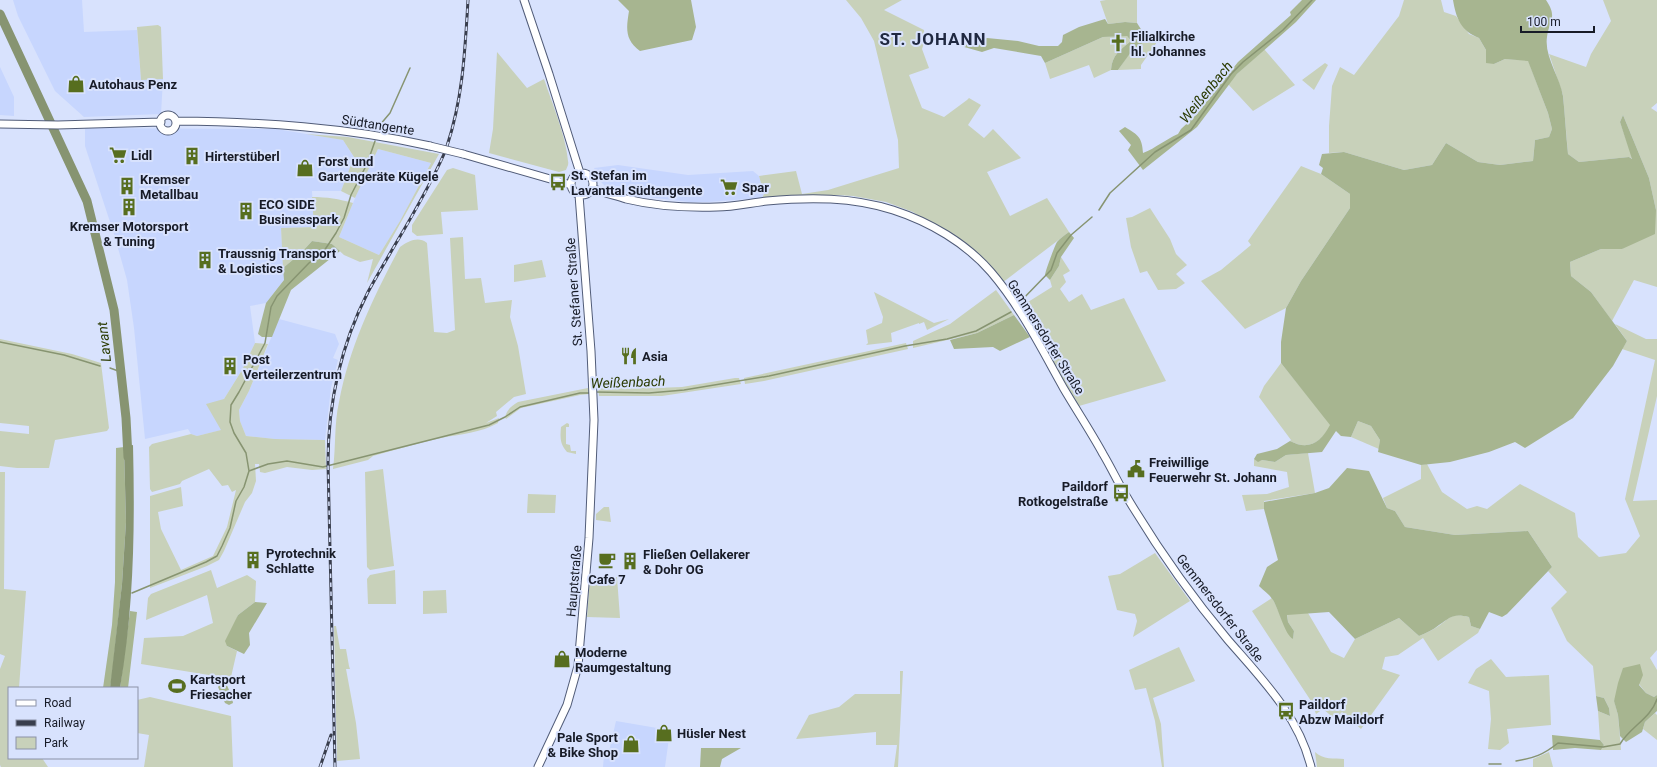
<svg xmlns="http://www.w3.org/2000/svg" width="1657" height="767" font-family="Roboto,sans-serif">
	<style>
		.built { fill: #c7d6fe }
		.green { fill: #c8d1ba }
		.forest { fill: #a7b590 }
		.water { fill: #879471 }
		.lines { fill: none; stroke-linecap: round; stroke-linejoin: round }
		.stream { stroke: #879471; stroke-width: 1.5 }
		.river { stroke: #879471; stroke-width: 9 }
		.major-casing { stroke: #515c78; stroke-width: 9 }
		.major { stroke: #fff; stroke-width: 7 }
		.rail-casing { stroke: #393e4d; stroke-width: 3 }
		.rail { stroke: #d8e2fd; stroke-width: 1.5; stroke-dasharray: 4.5; stroke-linecap: butt }
		.major-bridge-casing { stroke: #515c78; stroke-width: 9; stroke-linecap: butt }
		.major-bridge { stroke: #fff; stroke-width: 7 }
		.labels { text-anchor: middle; dominant-baseline: central; stroke-width: 4; stroke-linejoin: round; paint-order: stroke }
		.poi-label { font-size: 13px; font-weight: bold; fill: #171b27; stroke: #d8e2fd; text-anchor: start }
		.street-label { font-size: 13px; fill: #171b27; stroke: #d8e2fd }
		.water-label { font-size: 14px; font-style: italic; fill: #2a3a00; stroke: #d8e2fd }
		.district-label { font-size: 17px; font-weight: bold; letter-spacing: 1px; fill: #202941; stroke: #d8e2fd }
	</style>
	<rect width="100%" height="100%" fill="#d8e2fd"/>
	<path class="built" d="M13,0H82L84,32L137,30L141,80L163,79L161,114L84,117L55,91L18,16Z
		M0,67L14,97V116L0,115Z
		M85,128L276,129L343,140L354,157L341,191H312L314,227L281,228L284,280L266,303L250,306L255,343L242,370L224,399L222,430L197,436L191,434L188,429L145,439L134,328L127,280L114,234L85,146Z
		M378,149L431,163L400,221L379,255L339,237L358,191Z
		M618,165L688,175L753,171L759,176L764,194L762,198L708,202H689L639,196L607,188L601,182L594,168Z
		M279,319L335,334L339,344L333,358L338,360L331,388L325,440L275,439L246,436L240,421L239,410L249,391Z
		M616,721L657,728L656,736L669,738L665,767H603L604,755L608,756Z"/>
	<path class="green" d="M846,0H902L884,10L924,30L925,40L922,49L929,68L909,75L922,108L944,117L967,100L969,98L981,105L968,125L984,138L993,129L1021,158L987,172L1010,216L1047,198L1069,232L1002,283L974,253L913,212L886,202L853,196L836,195L785,198H762L764,194L759,176L796,171L802,194L828,190L899,168L898,140L874,41L861,18Z
		M1106,0H1137V23L1125,22L1108,24L1100,1Z
		M1404,0H1441L1444,12L1456,16L1469,34L1479,38L1494,64L1505,59L1528,60L1548,113L1552,129L1549,137L1535,140L1533,161L1500,165L1478,162L1446,143L1432,165L1404,170L1344,152L1329,153V126L1332,86L1340,67L1354,75L1399,16Z
		M1603,0H1657V103L1651,108L1657,112V287L1634,280L1612,321L1591,292L1571,276L1570,262L1601,249H1622L1656,210L1649,178L1623,115L1620,122L1633,159L1629,157L1579,162L1568,154L1563,95L1549,54L1586,67L1591,54L1611,21Z
		M158,25L161,27L163,79L141,80L137,27Z
		M1116,36H1127L1131,41C1120,50 1112,55 1111,70L1094,78L1089,65L1050,79L1045,63L1103,37Z
		M1146,37L1157,42L1141,65V69L1118,70L1131,51H1136Z
		M1264,49L1295,85L1253,111L1228,84L1237,74Z
		M497,52L527,88L544,79C552,103 566,136 568,161C569,165 567,167 566,170L559,172L489,153L493,129Z
		M1325,63L1328,65L1314,90L1302,80Z
		M306,134L348,137L439,154L367,283L373,259L360,262L344,255L332,244L312,241L301,253L283,268L281,228L314,227L312,197C327,197 339,199 353,203L339,237L379,255L400,221L431,163L378,149L355,198L341,191L354,157L343,140Z
		M1301,166L1321,174L1350,194V208L1301,281L1286,308L1245,329L1201,281L1221,270L1251,245L1248,241Z
		M453,168L475,175L478,210L441,212L443,234L417,236L412,232V225L447,170Z
		M1150,208L1170,239L1176,254L1187,265L1176,274L1185,283L1176,289L1158,290L1147,271L1140,273L1131,247L1126,218L1132,217Z
		M463,237L465,279L481,278L485,303L512,300L510,317L518,346L526,394L514,397L496,412L497,416L486,423L499,418L498,423C481,433 460,434 441,438C418,443 395,450 373,456L368,460L333,469C336,447 334,424 339,402C350,345 373,298 400,247C409,241 418,236 427,243L434,332L447,333L455,330L450,238Z
		M1061,257L1070,271L1063,275L1066,282L1060,289L1069,302L1082,294L1091,310L1124,298L1166,381L1079,406L1020,307L1052,287L1050,280L1059,266Z
		M542,260L546,277L514,282V265Z
		M996,290L1014,315L977,333L913,348V341L950,324Z
		M874,292L934,323L949,319L927,330L924,322L919,324V323L891,333L892,342L866,345L868,343L866,330L882,323L883,317Z
		M1615,324L1646,339H1657V396L1633,501L1657,500V650L1650,658L1657,670V695L1654,697L1646,693L1639,684L1614,700L1618,715L1621,750H1601L1604,745L1600,740L1598,711L1610,716L1609,708L1604,698L1596,696L1593,666L1567,641L1551,608L1567,592L1548,571L1552,567L1528,531L1455,535L1405,527L1395,511L1387,508L1383,498L1421,479V465L1427,464L1442,492L1467,509L1477,506L1487,509L1520,484L1575,513L1578,537L1599,557L1626,553L1640,536L1625,499L1655,360L1622,349L1627,341Z
		M0,339L72,354L101,363L109,428L107,431L55,440L49,468H17L0,466V431L29,434V426L0,423Z
		M255,343L268,344L249,391L239,410L240,421L246,436L275,439L325,440L326,469L312,470L287,467L265,473L260,472L259,464H255L256,481L252,493L245,502L224,551L219,560L207,566L150,588V496L181,487L183,506L158,512L161,529L181,570L213,556L227,527L236,490L232,492L228,485L222,486L209,469L182,481L180,484L152,492L150,489L149,447L152,444L191,434L197,436L221,430L206,404L224,399L242,370Z
		M906,343L908,349L764,381L745,384L744,378Z
		M1281,363L1331,425C1321,442 1309,451 1290,441L1291,440L1259,397L1264,386Z
		M735,378H739L741,384L662,396H599L598,388H655L682,387Z
		M588,388L589,394L580,395L521,408L506,419L505,417C507,410 511,406 518,402Z
		M1358,421L1371,426L1380,440L1379,449L1351,437Z
		M567,423L569,424V427H566V444L570,445L571,451H576V454L567,452C560,444 560,438 561,427Z
		M1308,453L1315,493L1264,501V509L1246,511L1242,495L1267,494L1289,487L1287,472L1254,466V459L1258,461L1262,460L1275,462L1286,455Z
		M383,469L394,566L370,570L367,567L365,472Z
		M0,472H5L4,589L26,591L19,688H9V758H42L48,767H1L0,765V669L5,656L0,654Z
		M528,494L556,495L555,513H527Z
		M604,507H609L611,522L596,520V514Z
		M1155,553L1190,601L1133,637L1137,621L1135,614L1117,610L1108,576L1120,574Z
		M211,570L217,588L247,575L256,581L255,602L238,615L227,646L237,651L231,677L215,676L141,664L144,638L183,636L213,623L207,595L146,620L148,598L151,594Z
		M395,570L396,604H368L367,579L370,575Z
		M590,577H617L620,618L587,617Z
		M446,590L447,613L423,614V591Z
		M1272,598C1280,612 1283,626 1293,639L1294,631L1288,622L1287,614L1308,613L1331,652L1344,658L1355,639L1399,618L1419,636C1426,633 1433,630 1440,625C1452,616 1452,613 1469,617L1471,626L1480,629L1478,633L1438,661L1423,638L1398,655L1385,657L1382,669L1400,675L1361,729L1342,712L1335,719L1323,709L1316,714L1311,701L1252,611Z
		M334,626H336L340,649H346L349,666L350,669H346L356,723L360,759L337,761Z
		M1179,647L1195,681L1153,698L1161,724L1164,767H1162L1155,721L1146,688L1135,690L1129,670Z
		M1491,659L1506,677L1549,675L1551,725L1507,729L1509,743L1500,750L1488,749L1491,719L1489,691L1468,683L1476,669Z
		M900,671H903L898,767H894L897,745H876V732L796,739L809,715L839,707L855,694H900Z
		M150,697L231,716L233,767H144L149,735L137,733V700Z
		M1655,713L1657,715V740L1643,729L1645,722Z
		M1315,752C1323,760 1334,758 1344,759V767H1317Z
		M1549,752L1553,767H1533V759Z"/>
	<path class="forest" d="M618,0H691L696,27L692,40L640,51C625,40 626,29 629,11Z
		M1302,0H1316L1296,22L1237,74L1197,127L1143,170L1128,150L1131,145L1119,131L1125,127C1138,135 1142,137 1143,153C1156,148 1166,139 1178,134L1181,129L1196,115L1238,62L1291,15L1290,12Z
		M1453,0H1546C1558,18 1549,20 1547,37C1544,56 1560,77 1563,96C1565,115 1566,135 1568,154L1579,162L1629,157L1632,159L1620,122L1623,115L1649,178L1656,210L1655,234L1622,249H1601L1570,262L1571,276L1591,292L1627,341L1613,366L1573,418L1525,448L1515,442L1489,452L1450,462L1421,465L1378,452L1380,440L1371,426L1358,421L1351,437L1341,436L1336,431L1322,452L1286,455L1275,462L1262,460L1258,462L1254,459L1257,454L1277,449L1290,441C1309,451 1321,442 1330,425L1281,363V342L1286,308L1301,281L1350,208V194L1321,174L1323,168L1319,165L1322,154L1344,152L1404,170L1432,165L1446,143L1478,162L1500,165L1533,161L1535,140L1549,137L1552,129L1548,113L1528,61L1505,59L1494,64L1486,63V50L1479,38C1461,31 1456,18 1453,0Z
		M1105,19L1108,24L1125,22L1137,23L1146,37L1136,52H1131L1118,70H1111C1112,55 1120,50 1131,41L1127,36L1103,37L1045,63L1041,56L994,48L982,52L957,45L942,38L971,41L987,38L1018,41L1039,46H1058L1062,42L1063,35L1079,27Z
		M1069,232L1074,238L1061,257L1059,266L1050,280L1045,275C1045,272 1055,245 1057,242C1060,238 1065,235 1069,232Z
		M312,241L332,244L340,251L291,290L272,337H262L258,334L266,303L284,280L283,268L301,253Z
		M1014,315L1030,337L1000,351L993,347L954,349L950,340L977,333Z
		M124,447L126,522L122,584L112,676L110,688H103L112,625L115,582L116,448Z
		M1347,468L1369,471L1387,508L1395,511L1405,527L1455,535L1528,531L1552,567L1507,614L1502,617L1489,612L1480,629L1471,626L1469,617C1453,613 1451,617 1439,625C1433,630 1426,633 1419,636L1399,618L1355,639L1329,612L1287,615L1288,622L1294,631L1293,639C1285,635 1279,610 1273,600C1270,595 1264,591 1259,586L1267,567L1278,560L1264,509V502L1315,493L1329,488Z
		M255,602L267,603L249,633L250,645L244,654L227,646L225,641L238,615Z
		M130,611L137,612L128,688H120Z
		M1640,664L1643,675L1639,685L1646,693L1654,697L1657,695V711L1645,722L1642,732L1626,742L1620,736L1618,715L1614,701L1618,683L1623,668Z
		M222,682L226,683L232,697L233,703L229,705L225,703L218,687Z
		M1596,696L1604,698L1609,708L1610,716L1598,711Z
		M1552,735L1600,740L1604,745L1601,750L1575,748L1553,750Z
		M701,748H741L722,759L720,767H700Z"/>
	<path class="water" d="M133,445C135,527 134,607 120,688H110L122,584L126,522L124,447Z"/>
	<g class="lines">
		<path class="stream" d="M379,126L390,113L410,68
			M1099,210L1110,193L1155,152L1191,130L1231,74L1243,62L1283,30L1312,0
			M1019,303L1051,270L1057,253L1071,235L1092,217
			M0,342L64,355L100,366
			M110,368L121,372
			M596,392L649,393L684,390L769,376L905,346L947,339L976,331L1011,312
			M249,471L268,464L287,461L323,467L489,425L505,417L520,407L580,393H590
			M132,593L206,562L217,556L222,546L230,528L236,501L244,487L249,471L246,453L234,433L230,422L231,405L239,392L265,343L271,307L277,296L309,263L324,251L336,233L344,218L351,195L367,164L375,141
			M1516,761C1534,758 1543,755 1558,743L1603,747L1620,744C1630,727 1651,718 1657,699
			M1489,764H1501"/>
		<path class="river" d="M0,14L87,201L114,310L126,418L128,457"/>
		<g class="major-casing">
			<path id="major" d="M524,0L549,74L580,173
				M160 123a8 8 0 1 1 16 0a8 8 0 1 1-16 0Z
				M176,121C261,122 346,127 430,146
				M0,124L58,125L161,122
				M463,154L571,185
				M571 184a11 11 0 1 1 22 0a11 11 0 1 1-22 0Z
				M592,188C603,193 614,195 626,199C655,206 686,208 717,207C733,207 750,203 767,201C810,197 852,197 893,210C930,222 966,243 991,272C1021,307 1042,350 1064,389C1077,411 1091,432 1103,454C1112,469 1119,485 1128,499C1158,549 1191,596 1228,640C1261,678 1299,716 1311,767
				M538,767L567,705L578,666L589,538L594,420L591,351L579,195"/>
		</g>
		<use href="#major" class="major"/>
		<g class="rail-casing">
			<path id="rail" d="M447,146C463,98 465,50 468,0
				M320,767L331,735
				M335,767L328,463C328,403 341,345 368,292C393,246 423,202 444,154"/>
		</g>
		<use href="#rail" class="rail"/>
		<g class="major-bridge-casing">
			<path id="major-bridge" d="M430,146L463,154"/>
		</g>
		<use href="#major-bridge" class="major-bridge"/>
	</g>
	<defs>
		<g id="church-bare" transform="scale(1.38)"><path d="M-1.2-6h2.4v3.5h3.3v2.4h-3.3V6h-2.4V-.1h-3.3v-2.4h3.3Z" fill="#576e1f" stroke="#d8e2fd" stroke-width="2.5" paint-order="stroke"/></g>
		<g id="shop-bare" transform="scale(1.38)"><path d="M-5-2.5h2.3a2.7 3.5 0 0 1 5.4 0H5L5.5 6h-11ZM-1.5-2.5h3a1.5 2.3 0 0 0-3 0Z" fill="#576e1f" stroke="#d8e2fd" stroke-width="2.5" paint-order="stroke"/></g>
		<g id="supermarket-bare" transform="scale(1.38)"><path d="M-6-5.5h2.5l.6 2H6L4.5 2H-2.5L-4.4-4H-6ZM-1.5 3.2a1.3 1.3 0 1 0 .1 0ZM3 3.2a1.3 1.3 0 1 0 .1 0Z" fill="#576e1f" stroke="#d8e2fd" stroke-width="2.5" paint-order="stroke"/></g>
		<g id="building-bare" transform="scale(1.38)"><path d="M-4-6H4V6H1V3H-1V6H-4ZM-2.5-4.3h1.7v1.8h-1.7ZM.8-4.3h1.7v1.8H.8ZM-2.5-1h1.7V.8h-1.7ZM.8-1h1.7V.8H.8Z" fill="#576e1f" stroke="#d8e2fd" stroke-width="2.5" paint-order="stroke"/></g>
		<g id="bus-bare" transform="scale(1.38)"><path d="M-5-6H5V4H4V6H2V4H-2V6H-4V4H-5ZM-3.5-4V0h7V-4ZM-3.5 1.2v1.5H-2V1.2ZM2 1.2v1.5H3.5V1.2Z" fill="#576e1f" stroke="#d8e2fd" stroke-width="2.5" paint-order="stroke"/></g>
		<g id="restaurant-bare" transform="scale(1.38)"><path d="M-5-6h1v4h1v-4h1v4h1v-4h1v5L-1.5 .5V6h-2V.5L-5-1ZM5-6V6H3V1.5H1.5Q1.5-4 5-6Z" fill="#576e1f" stroke="#d8e2fd" stroke-width="2.5" paint-order="stroke"/></g>
		<g id="civic-bare" transform="scale(1.38)"><path d="M-.6-6.5H3V-4.5H.6V-3L4-1V1h2V6H-6V1h2V-1L-.6-3ZM-1.2 2.5V6h2.4V2.5Z" fill="#576e1f" stroke="#d8e2fd" stroke-width="2.5" paint-order="stroke"/></g>
		<g id="cafe-bare" transform="scale(1.38)"><path d="M-5.5-4.5H6V0H3Q3 3.5 0 3.5H-2.5Q-5.5 3.5-5.5 0ZM3-3.2v2h1.7v-2ZM-6 4.5H4V6H-6Z" fill="#576e1f" stroke="#d8e2fd" stroke-width="2.5" paint-order="stroke"/></g>
		<g id="stadium-bare" transform="scale(1.38)"><path d="M0-5a6.5 5 0 1 0 0 10a6.5 5 0 1 0 0-10ZM-3.5-1.8h7v3.6h-7Z" fill="#576e1f" stroke="#d8e2fd" stroke-width="2.5" paint-order="stroke"/></g>
	</defs>
	<g fill-rule="evenodd">
		<use href="#church-bare" x="1118" y="43"/>
		<use href="#shop-bare" x="76" y="84"/>
		<use href="#supermarket-bare" x="118" y="155"/>
		<use href="#building-bare" x="192" y="156"/>
		<use href="#shop-bare" x="305" y="168"/>
		<use href="#bus-bare" x="558" y="182"/>
		<use href="#building-bare" x="127" y="186"/>
		<use href="#supermarket-bare" x="729" y="187"/>
		<use href="#building-bare" x="129" y="207"/>
		<use href="#building-bare" x="246" y="211"/>
		<use href="#building-bare" x="205" y="260"/>
		<use href="#restaurant-bare" x="629" y="356"/>
		<use href="#building-bare" x="230" y="366"/>
		<use href="#civic-bare" x="1136" y="469"/>
		<use href="#bus-bare" x="1121" y="493"/>
		<use href="#building-bare" x="253" y="560"/>
		<use href="#cafe-bare" x="607" y="560"/>
		<use href="#building-bare" x="630" y="561"/>
		<use href="#shop-bare" x="562" y="659"/>
		<use href="#stadium-bare" x="177" y="686"/>
		<use href="#bus-bare" x="1286" y="711"/>
		<use href="#shop-bare" x="664" y="733"/>
		<use href="#shop-bare" x="631" y="744"/>
	</g>
	<g class="labels">
		<g class="poi-label">
			<text x="1131" y="36">Filialkirche<tspan x="1131" dy="15">hl. Johannes</tspan></text>
			<text x="89" y="84">Autohaus Penz</text>
			<text x="131" y="155">Lidl</text>
			<text x="205" y="156">Hirterstüberl</text>
			<text x="318" y="161">Forst und<tspan x="318" dy="15">Gartengeräte Kügele</tspan></text>
			<text x="571" y="175">St. Stefan im<tspan x="571" dy="15">Lavanttal Südtangente</tspan></text>
			<text x="140" y="179">Kremser<tspan x="140" dy="15">Metallbau</tspan></text>
			<text x="742" y="187">Spar</text>
			<text x="259" y="204">ECO SIDE<tspan x="259" dy="15">Businesspark</tspan></text>
			<text x="129" y="226" text-anchor="middle">Kremser Motorsport<tspan x="129" dy="15">&amp; Tuning</tspan></text>
			<text x="218" y="253">Traussnig Transport<tspan x="218" dy="15">&amp; Logistics</tspan></text>
			<text x="642" y="356">Asia</text>
			<text x="243" y="359">Post<tspan x="243" dy="15">Verteilerzentrum</tspan></text>
			<text x="1149" y="462">Freiwillige<tspan x="1149" dy="15">Feuerwehr St. Johann</tspan></text>
			<text x="1108" y="486" text-anchor="end">Paildorf<tspan x="1108" dy="15">Rotkogelstraße</tspan></text>
			<text x="266" y="553">Pyrotechnik<tspan x="266" dy="15">Schlatte</tspan></text>
			<text x="643" y="554">Fließen Oellakerer<tspan x="643" dy="15">&amp; Dohr OG</tspan></text>
			<text x="607" y="579" text-anchor="middle">Cafe 7</text>
			<text x="575" y="652">Moderne<tspan x="575" dy="15">Raumgestaltung</tspan></text>
			<text x="190" y="679">Kartsport<tspan x="190" dy="15">Friesacher</tspan></text>
			<text x="1299" y="704">Paildorf<tspan x="1299" dy="15">Abzw Maildorf</tspan></text>
			<text x="677" y="733">Hüsler Nest</text>
			<text x="618" y="737" text-anchor="end">Pale Sport<tspan x="618" dy="15">&amp; Bike Shop</tspan></text>
		</g>
		<g class="street-label">
			<text transform="translate(378 125) rotate(9)">Südtangente</text>
			<text transform="translate(574 292) rotate(-94)">St. Stefaner Straße</text>
			<text transform="translate(1046 337) rotate(58)">Gemmersdorfer Straße</text>
			<text transform="translate(574 581) rotate(-85)">Hauptstraße</text>
			<text transform="translate(1220 608) rotate(52)">Gemmersdorfer Straße</text>
		</g>
		<g class="water-label">
			<text transform="translate(1206 92) rotate(-51)">Weißenbach</text>
			<text transform="translate(104 342) rotate(-96)">Lavant</text>
			<text transform="translate(628 382) rotate(-2)">Weißenbach</text>
		</g>
		<g class="district-label">
			<text x="933" y="39">ST. JOHANN</text>
		</g>
	</g>
	<rect x="8" y="687" width="130" height="72" fill="#d8e2fd" stroke="#8b92a7"/>
	<rect x="16" y="700" width="20" height="6" fill="#ffffff" stroke="#8b92a7"/>
	<text x="44" y="707" font-size="12" fill="#171b27">Road</text>
	<rect x="16" y="720" width="20" height="6" fill="#393e4d" stroke="#8b92a7"/>
	<text x="44" y="727" font-size="12" fill="#171b27">Railway</text>
	<rect x="16" y="737" width="20" height="12" fill="#c8d1ba" stroke="#8b92a7"/>
	<text x="44" y="747" font-size="12" fill="#171b27">Park</text>
	<path d="M1521 26v6h73v-6" fill="none" stroke="#171b27" stroke-width="2"/>
	<text x="1527" y="26" font-size="12" fill="#171b27" stroke="#d8e2fd" stroke-width="3" paint-order="stroke">100 m</text>
</svg>
